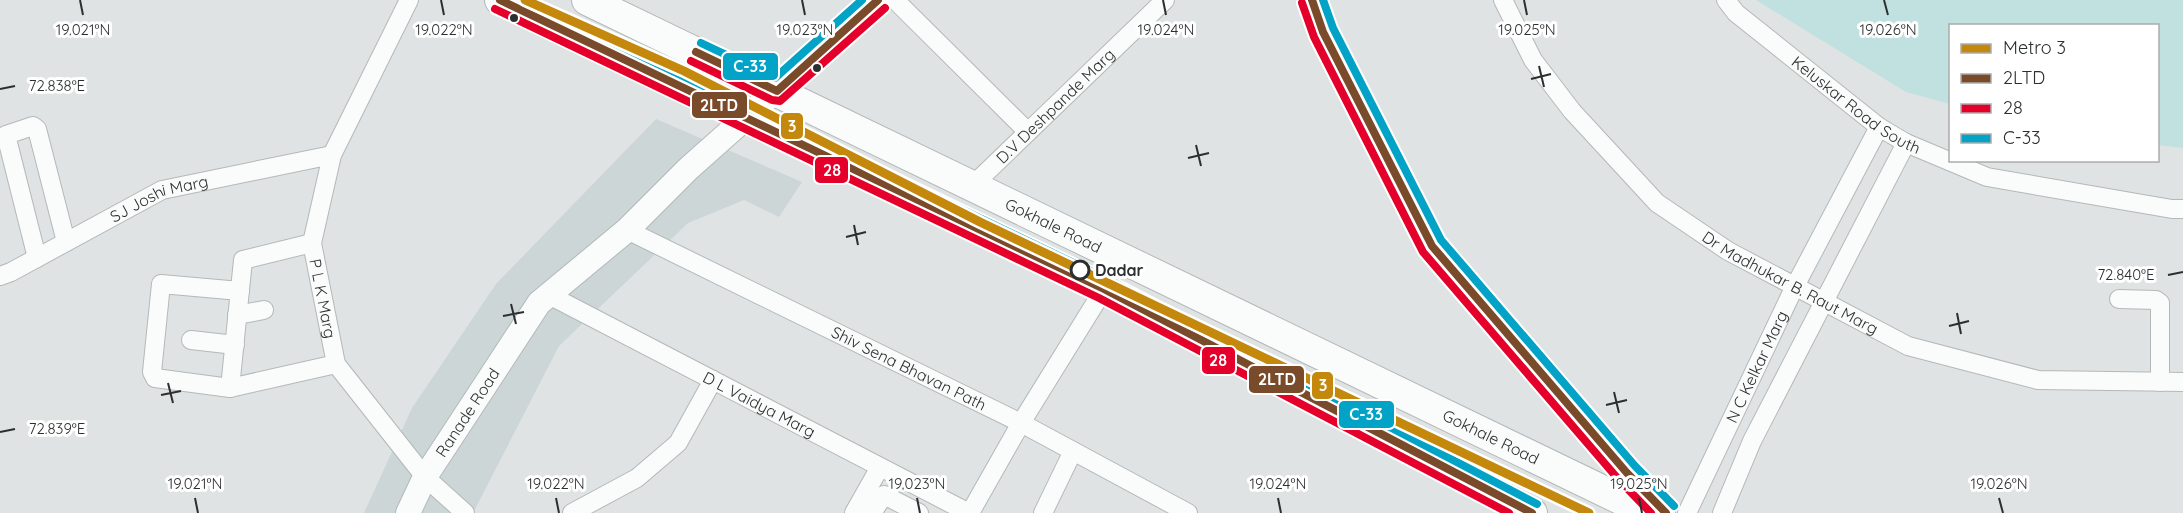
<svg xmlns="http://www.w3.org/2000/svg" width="2183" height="513" font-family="Quicksand,sans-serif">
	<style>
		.built { fill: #ccd6d6 }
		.green { fill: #c1e0e0 }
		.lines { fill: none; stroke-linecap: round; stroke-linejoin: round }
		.minor-casing { stroke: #b4b8b8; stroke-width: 20 }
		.tertiary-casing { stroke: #b4b8b8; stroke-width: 26 }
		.primary-casing { stroke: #b4b8b8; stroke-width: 32 }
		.minor { stroke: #fafbfb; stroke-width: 18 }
		.tertiary { stroke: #fafbfb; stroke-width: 24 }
		.primary { stroke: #fafbfb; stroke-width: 30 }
		.bus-1-casing { stroke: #fff; stroke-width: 12 }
		.bus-2-casing { stroke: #fff; stroke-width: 12 }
		.bus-3-casing { stroke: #fff; stroke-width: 12 }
		.bus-1 { stroke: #7a4b2a; stroke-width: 8 }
		.bus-2 { stroke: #e4002b; stroke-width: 8 }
		.bus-3 { stroke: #02a3c6; stroke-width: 8 }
		.metro-1-casing { stroke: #fff; stroke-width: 14 }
		.metro-1 { stroke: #c4880c; stroke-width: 9 }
		.ticks { fill: none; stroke: #2c2f2f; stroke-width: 2 }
		.bus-dot { fill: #2c2f2f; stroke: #fff; stroke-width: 2 }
		.stop-dot { fill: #fff; stroke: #2c2f2f; stroke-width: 3 }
		.labels { text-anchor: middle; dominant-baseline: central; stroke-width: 6; stroke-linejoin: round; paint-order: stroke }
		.street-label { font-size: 16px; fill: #2c2f2f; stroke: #fff }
		.stop-label { font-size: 16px; font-weight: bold; fill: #2c2f2f; stroke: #fff; text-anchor: start }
		.ticks-label { font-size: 15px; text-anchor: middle; fill: #2c2f2f; stroke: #fff; stroke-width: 6; stroke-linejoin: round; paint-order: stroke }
		.line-badge { stroke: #fff; stroke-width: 2 }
		.badge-label { font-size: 16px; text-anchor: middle; font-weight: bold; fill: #fff }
	</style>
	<rect width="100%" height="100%" fill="#dfe3e3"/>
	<path class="built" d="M656,119L802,182L779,217L744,200L688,223L559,346L473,513H364L412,408L496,284Z"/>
	<path class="green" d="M1756,0H2183V148L2158,145V26H1950V104L1906,92Z"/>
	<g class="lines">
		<g class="minor-casing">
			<g id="minor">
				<path id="s1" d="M409,0L332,155L312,243L336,364L425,477L465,513"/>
				<path d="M895,0L1028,132"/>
				<path d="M1312,0L1323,32L1432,246L1627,473L1666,513"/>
				<path id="s2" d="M1503,0L1533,60L1572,111L1657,203L1728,251L1908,346L2038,380L2183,382"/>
				<path id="s3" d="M1726,0L1736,13L1879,127L1906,143L1987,177L2172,209H2183"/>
				<path id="s4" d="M971,187L1165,0"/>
				<path id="s5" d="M627,230L1021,423L1188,513"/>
				<path d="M37,258L6,135L33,126L37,129L66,242"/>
				<path id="s6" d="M0,276L11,272L162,190L332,155"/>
				<path d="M240,291L161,284L152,372L155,378L230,388L336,364"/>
				<path id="s7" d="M549,295L969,513"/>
				<path d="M2119,299L2156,300L2160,303V382"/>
				<path d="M237,315L264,310"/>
				<path d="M191,340L235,345"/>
				<path d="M230,388L243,260L312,243"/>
				<path d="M572,513L637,478L678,443L713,380"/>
				<path d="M854,513L880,467"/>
				<path d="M872,513L884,495L919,513"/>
				<path d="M970,513L1021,423L1104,289"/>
				<path d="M1043,513L1073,451"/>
				<path id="s8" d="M1687,513L1794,288L1879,127"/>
				<path d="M1722,513L1752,441L1906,143"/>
			</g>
		</g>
		<g class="tertiary-casing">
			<g id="tertiary">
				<path id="s9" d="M408,513L425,477L539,303L627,230L688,169L878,0"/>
			</g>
		</g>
		<g class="primary-casing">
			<g id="primary">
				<path d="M500,0L1104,289L1532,513"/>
				<path id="s10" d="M587,0L1649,513"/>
			</g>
		</g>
		<use href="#minor" class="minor"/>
		<use href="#tertiary" class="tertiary"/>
		<use href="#primary" class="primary"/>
		<g class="bus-1-casing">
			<path id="bus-1" d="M500,0L1104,289L1532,513
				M1312,0L1323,32L1432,246L1627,473L1666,513
				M696,52L777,91L878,0"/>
		</g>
		<g class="bus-2-casing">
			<path id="bus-2" d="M1302,3L1314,37L1423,252L1619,480L1651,513
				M495,9L1099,298L1509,513
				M691,61L772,100L780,101L885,8"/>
		</g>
		<g class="bus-3-casing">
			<path id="bus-3" d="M524,0L1109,280L1537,504
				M1323,0L1333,28L1441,240L1635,466L1674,506
				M701,43L775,78L862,0"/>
		</g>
		<use href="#bus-1" class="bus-1"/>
		<use href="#bus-2" class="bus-2"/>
		<use href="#bus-3" class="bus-3"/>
		<g class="metro-1-casing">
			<path id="metro-1" d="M525,0L684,71L980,222L1589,513"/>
		</g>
		<use href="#metro-1" class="metro-1"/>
	</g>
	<path class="ticks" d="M80,0L83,15M441,0L444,15M802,0L805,15M1163,0L1166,15M1524,0L1527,15M1884,0L1888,15M1539,66L1544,87M1531,79L1551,74M0,89L15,86M1196,145L1201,166M1188,158L1209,153M854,225L858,245M846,237L866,232M2168,275L2183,272M511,304L516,324M1957,313L1961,334M503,316L524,312M1949,326L1969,321M168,383L173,403M1614,392L1619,413M161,395L181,391M1606,405L1627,400M0,432L15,429M195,498L198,513M556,498L559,513M917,498L920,513M1278,498L1281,513M1639,498L1642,513M1999,498L2003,513"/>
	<g class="bus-dot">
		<circle cx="514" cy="18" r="5"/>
		<circle cx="817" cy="68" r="5"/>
	</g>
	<circle class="stop-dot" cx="1080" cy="270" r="9"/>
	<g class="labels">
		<g class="street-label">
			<text stroke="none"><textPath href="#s3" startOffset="168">Keluskar Road South</textPath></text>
			<text stroke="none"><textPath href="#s4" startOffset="117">D.V Deshpande Marg</textPath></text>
			<text stroke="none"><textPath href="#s6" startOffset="178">SJ Joshi Marg</textPath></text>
			<text stroke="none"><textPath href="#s10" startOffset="518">Gokhale Road</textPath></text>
			<text stroke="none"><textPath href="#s2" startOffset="412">Dr Madhukar B. Raut Marg</textPath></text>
			<text stroke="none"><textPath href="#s1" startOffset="320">P L K Marg</textPath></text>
			<text stroke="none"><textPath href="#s8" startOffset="162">N C Kelkar Marg</textPath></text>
			<text stroke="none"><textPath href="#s5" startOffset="314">Shiv Sena Bhavan Path</textPath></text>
			<text stroke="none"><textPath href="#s7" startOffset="237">D L Vaidya Marg</textPath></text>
			<text stroke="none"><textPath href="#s9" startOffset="117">Ranade Road</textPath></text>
			<text stroke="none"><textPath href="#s10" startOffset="1004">Gokhale Road</textPath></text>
		</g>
		<g class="stop-label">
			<text x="1095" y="270">Dadar</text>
		</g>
	</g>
	<g class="ticks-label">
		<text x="83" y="35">19.021°N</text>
		<text x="444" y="35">19.022°N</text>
		<text x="805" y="35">19.023°N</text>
		<text x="1166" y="35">19.024°N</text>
		<text x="1527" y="35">19.025°N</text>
		<text x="1888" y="35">19.026°N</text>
		<text x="57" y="91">72.838°E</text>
		<text x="2126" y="280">72.840°E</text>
		<text x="57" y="434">72.839°E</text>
		<text x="195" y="489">19.021°N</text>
		<text x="556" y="489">19.022°N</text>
		<text x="917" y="489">19.023°N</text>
		<text x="1278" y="489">19.024°N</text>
		<text x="1639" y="489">19.025°N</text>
		<text x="1999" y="489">19.026°N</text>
	</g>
	<g class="line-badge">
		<rect x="722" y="52" width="57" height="29" rx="6" fill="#02a3c6"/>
		<rect x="691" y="91" width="57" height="28" rx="6" fill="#7a4b2a"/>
		<rect x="780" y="112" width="24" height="28" rx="6" fill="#c4880c"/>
		<rect x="814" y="156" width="35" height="28" rx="6" fill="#e4002b"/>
		<rect x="1201" y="346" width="35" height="29" rx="6" fill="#e4002b"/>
		<rect x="1248" y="365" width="57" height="29" rx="6" fill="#7a4b2a"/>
		<rect x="1311" y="371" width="23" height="29" rx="6" fill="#c4880c"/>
		<rect x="1338" y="400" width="57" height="29" rx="6" fill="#02a3c6"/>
	</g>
	<g class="badge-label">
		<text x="750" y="72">C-33</text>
		<text x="719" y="111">2LTD</text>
		<text x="792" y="132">3</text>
		<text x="832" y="176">28</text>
		<text x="1218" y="366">28</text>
		<text x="1277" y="385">2LTD</text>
		<text x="1323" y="391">3</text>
		<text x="1366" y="420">C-33</text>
	</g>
	<rect x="1949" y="24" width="210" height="138" fill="#ffffff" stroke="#abacac" stroke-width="1.5"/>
	<rect x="1961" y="44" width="30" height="9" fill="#c4880c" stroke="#abacac" stroke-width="1.5"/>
	<text x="2003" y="54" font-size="18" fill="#2c2f2f">Metro 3</text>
	<rect x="1961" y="74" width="30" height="9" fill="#7a4b2a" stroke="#abacac" stroke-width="1.5"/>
	<text x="2003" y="84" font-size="18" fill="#2c2f2f">2LTD</text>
	<rect x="1961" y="104" width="30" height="9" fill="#e4002b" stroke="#abacac" stroke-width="1.5"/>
	<text x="2003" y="114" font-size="18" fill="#2c2f2f">28</text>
	<rect x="1961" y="134" width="30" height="9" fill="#02a3c6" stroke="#abacac" stroke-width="1.5"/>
	<text x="2003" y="144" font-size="18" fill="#2c2f2f">C-33</text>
</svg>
